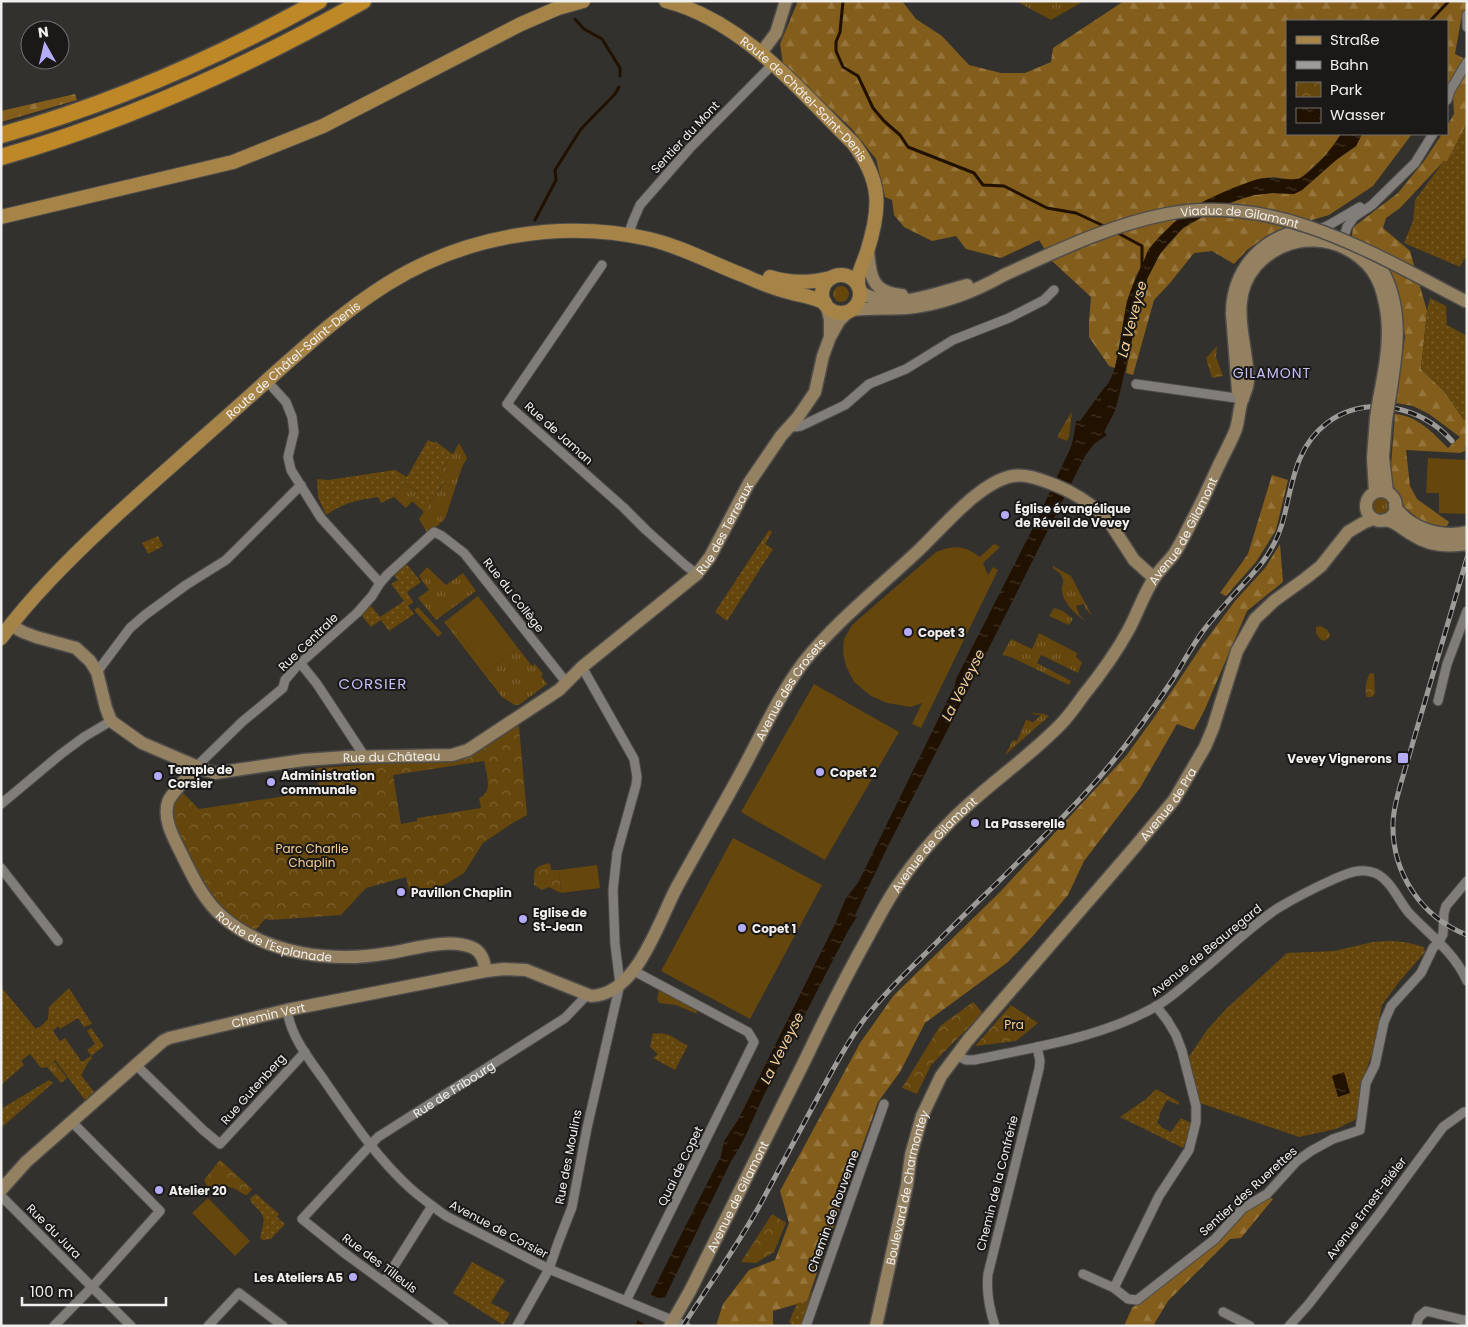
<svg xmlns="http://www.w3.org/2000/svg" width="1468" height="1327" font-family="Poppins,sans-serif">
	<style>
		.grass { fill: url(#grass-tufts) }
		.forest { fill: url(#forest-firs) }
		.park { fill: url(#park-crowns); fill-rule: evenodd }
		.garden { fill: url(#garden-dots) }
		.pitch { fill: #65460c }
		.water { fill: url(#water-ripples) }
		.pier { fill: #33312d }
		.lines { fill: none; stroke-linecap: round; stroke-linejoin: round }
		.stream { stroke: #211100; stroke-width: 3 }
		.street-casing { stroke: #4e4c4a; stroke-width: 11 }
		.secondary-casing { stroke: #4e4c4a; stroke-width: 15 }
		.primary-casing { stroke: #4e4c4a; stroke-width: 16 }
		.highway-casing { stroke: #4e4c4a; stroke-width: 19 }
		.street { stroke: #817e7a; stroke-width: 9 }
		.secondary { stroke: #948161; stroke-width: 12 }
		.primary { stroke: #a68448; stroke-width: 14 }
		.highway { stroke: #bf8827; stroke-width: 16 }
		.rail-casing { stroke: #9d9b98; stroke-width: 5 }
		.rail { stroke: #1a1917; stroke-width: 3; stroke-dasharray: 9; stroke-linecap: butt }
		.secondary-bridge-casing { stroke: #4e4c4a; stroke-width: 15; stroke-linecap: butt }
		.secondary-bridge { stroke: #948161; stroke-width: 12 }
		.poi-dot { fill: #b5acf8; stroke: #1a1917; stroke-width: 2 }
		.labels { text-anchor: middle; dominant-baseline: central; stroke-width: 4; stroke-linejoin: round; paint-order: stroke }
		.street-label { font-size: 12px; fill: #f1efed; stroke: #1a1917 }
		.poi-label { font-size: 12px; font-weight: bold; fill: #f1efed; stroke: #1a1917; text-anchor: start }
		.park-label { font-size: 12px; fill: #f8d094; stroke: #1a1917 }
		.water-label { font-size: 14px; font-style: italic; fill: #f7cf93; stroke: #1a1917 }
		.neighbourhood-label { font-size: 14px; letter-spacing: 1px; fill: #c4bef8; stroke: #1a1917 }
		.quarter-label { font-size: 15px; letter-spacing: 1px; fill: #c4bef8; stroke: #1a1917 }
	</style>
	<defs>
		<pattern id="grass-tufts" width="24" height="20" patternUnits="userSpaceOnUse" patternTransform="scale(1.25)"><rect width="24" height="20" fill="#65460c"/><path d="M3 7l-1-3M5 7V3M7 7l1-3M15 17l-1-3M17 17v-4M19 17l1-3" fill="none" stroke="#7c6130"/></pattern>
		<pattern id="forest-firs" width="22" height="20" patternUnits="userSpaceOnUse" patternTransform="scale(1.25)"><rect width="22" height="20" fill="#835d1b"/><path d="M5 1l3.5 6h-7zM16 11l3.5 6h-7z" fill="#95753c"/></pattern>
		<pattern id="park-crowns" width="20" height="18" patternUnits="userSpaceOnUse" patternTransform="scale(1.25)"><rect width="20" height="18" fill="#65460c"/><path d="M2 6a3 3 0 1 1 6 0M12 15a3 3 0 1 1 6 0" fill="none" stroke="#7c6130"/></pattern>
		<pattern id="garden-dots" width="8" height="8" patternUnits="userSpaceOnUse" patternTransform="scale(1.25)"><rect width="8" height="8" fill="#65460c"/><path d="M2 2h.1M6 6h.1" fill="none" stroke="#7c6130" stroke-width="1.8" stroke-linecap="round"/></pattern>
		<pattern id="water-ripples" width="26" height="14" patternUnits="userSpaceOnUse" patternTransform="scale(1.25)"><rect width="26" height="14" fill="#211100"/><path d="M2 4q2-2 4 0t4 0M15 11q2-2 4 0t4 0" fill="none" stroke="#423426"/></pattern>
	</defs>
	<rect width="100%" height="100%" fill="#33312d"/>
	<path class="grass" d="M1016,1H1084L1051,20Z
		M833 294a8 8 0 1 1 16 0a8 8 0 1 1-16 0Z
		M459,443L467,458L462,467L446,516L443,521L428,534L419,519L444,483L439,479L451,453L453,454Z
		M404,483L420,493L406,508L394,497Z
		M1373 506a8 8 0 1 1 16 0a8 8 0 1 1-16 0Z
		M1053,566L1071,576L1092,616L1085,608L1084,604L1076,606L1080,616L1086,621C1076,616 1063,602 1062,591C1061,585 1062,590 1063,583C1064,576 1058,572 1053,568Z
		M427,567L446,585L463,573L476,591L436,620L418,598L429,590L419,576Z
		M1054,608L1063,611L1073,619L1069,625L1049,616Z
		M447,620L487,671L518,648L532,666L535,664L543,674L541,676L547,684L519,705H515L502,697L444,622Z
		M1039,633L1077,653L1076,657L1082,662L1078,673L1041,655L1037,663L1071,681L1069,685L1011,657L1002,655L1011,639L1032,649Z
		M1033,713L1044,714L1049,716L1005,755L1013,740L1017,741L1026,720L1031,721L1032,723L1041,715L1032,714Z
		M659,990L696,1009L697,1014L676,1005L659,1003L657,999Z
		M54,1061L67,1078L61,1083L47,1067Z"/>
	<path class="forest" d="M798,1H902L916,19L942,36L969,65L1001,73H1025L1051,62L1053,48L1124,1H1467V10L1461,20L1455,54L1467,60V123L1447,162L1444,161L1400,208L1386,218L1383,228L1410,251L1427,311L1421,369L1444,391L1464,420H1467V446H1465V451L1460,453L1406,450L1410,486L1417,499L1449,522L1447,526H1428L1404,507L1390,479L1395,414C1418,416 1433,433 1448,448L1460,437L1429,414L1413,406L1396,403L1405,337L1398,289L1393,277L1381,263L1354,241L1352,235L1353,228L1356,225L1398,193L1424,161L1442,134H1447V126L1454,114L1453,96L1447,97V21H1287V134H1341L1335,144L1326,155L1301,178L1294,180L1273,177L1258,179L1236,187L1191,208L1160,236L1148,251L1144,261L1136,276L1127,301L1115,368L1109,366L1089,337V321L1091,297L1052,261L1039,240L1001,258L966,249L956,236L932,241L904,227L894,215L892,200L885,197L876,159L851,128L783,64L780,44Z
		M75,94L77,100L1,122V111Z
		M1362,134H1412L1373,186L1329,215L1285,228L1268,235L1247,250L1234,264L1212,251L1194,253L1170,283L1154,300L1133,375L1126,373L1134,330L1146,291L1147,279L1160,254L1183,228L1209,212L1243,198L1254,195L1272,193L1294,194L1302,190L1336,160L1356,146Z
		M1272,475L1288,480L1276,530L1256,562L1226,596L1220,593L1248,554Z
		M1280,544L1283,582L1247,611L1205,709L1194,730L1177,724L1140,788L1084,861L1068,895L1032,937L1008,962L925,1023L900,1072L878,1102L807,1301L773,1311V1326H716L723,1304L749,1270L775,1260L789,1223L780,1191L860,1043L894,995L999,893L1126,756L1155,716L1203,644L1235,601L1265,568Z
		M1268,1196L1273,1199L1241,1238L1230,1239L1168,1301L1153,1326H1124L1132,1308L1177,1275L1244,1211Z"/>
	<path class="park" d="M1217,346L1216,357L1223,376L1212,378L1206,358Z
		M1072,411L1069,437L1067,441L1057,437Z
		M1320,626C1327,629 1329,630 1330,637L1324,641L1320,639L1316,633V627Z
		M1370,673L1374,674L1375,694L1372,697H1367C1364,691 1366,680 1370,673Z
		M518,716L527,815L511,824L483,843L464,873L446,884L411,898L406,877L366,888L341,915L270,920L265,919L255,931L229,914L213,900L178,835L174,821L173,808L181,791L199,809L319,791L317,768L392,763L452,762L471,755L497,740ZM484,761C486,773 494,793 479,798L481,808L417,818V821L401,824L393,775Z
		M550,863L551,870H559L561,893L549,887L542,890L534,885C534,869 533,867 550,863Z
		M973,1002L983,1013L931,1065L917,1094L902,1088L940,1026Z
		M1011,1005L1038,1023L1016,1041L975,1046Z
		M220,1160L252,1189L247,1195H245C240,1192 235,1188 229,1187C222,1186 214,1189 207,1187L204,1180Z
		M772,1214L786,1223L774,1252L756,1263L741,1262Z"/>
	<path class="garden" d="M1467,123V260L1464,259L1460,267L1404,243L1413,221L1415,200L1444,161L1447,162Z
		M1430,298L1446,306L1447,325L1467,336V420H1464L1444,391L1421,369L1427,311Z
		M428,440L434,443L435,441L451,453L439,479L444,482L424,512L412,501L419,492L404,483L394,497L381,503L378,497C354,501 346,502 326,515L318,497L317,479L328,480L395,470L407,477Z
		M769,530L772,532L765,544L773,549L727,621L715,612Z
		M158,536L163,546L148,554L142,543Z
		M405,562L421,582L407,592L413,602L408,606L414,614L389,631L381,620L371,627L361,615L371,606L380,617L404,601L391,584L398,580L392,573Z
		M1389,941L1405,942L1424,947L1425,952L1399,982L1382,1005L1373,1051L1364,1077L1357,1119L1336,1129L1299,1137L1200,1103L1188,1058L1207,1030L1227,1008L1287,953L1334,951L1373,942Z
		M1,987L36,1029L41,1026L48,1019L49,1007L69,988L92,1024L84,1027L78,1018L60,1029L58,1026L53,1031L60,1041L65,1038L82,1062L91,1056L87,1050L95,1044L87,1031L91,1028L104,1046L91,1056L92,1059L89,1061L81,1075L94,1092L85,1100L55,1060L47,1067L41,1068L30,1054L21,1061L24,1065L1,1085Z
		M653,1033C657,1034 662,1033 665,1034C674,1035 680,1044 688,1045L675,1070L653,1058L658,1054L650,1047Z
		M49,1080L53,1083L1,1128V1109Z
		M1156,1089L1179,1102V1105L1167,1100L1159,1115L1160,1116L1157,1123L1161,1126V1127L1171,1132L1181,1118L1191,1123L1188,1137L1183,1148L1120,1117L1146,1099Z
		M256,1194L279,1214L277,1217L285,1224L271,1239L263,1240L260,1238C265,1217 267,1218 251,1202L250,1199L254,1195Z
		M472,1262L505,1280L491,1303L510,1313L503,1325L453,1293Z
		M811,1292L816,1293L803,1326H790L791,1323L789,1322L797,1303L807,1301Z"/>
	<path class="pitch" d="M1428,458L1467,460V514L1439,513V493H1426Z
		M994,544L1000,547L983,563L988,575L993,567L998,570L921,728L912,724L922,703L911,707L887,703L871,696L854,682L846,666L843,653L844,639L852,625L936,552C954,545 964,545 980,557Z
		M478,596L518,648L487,671L447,620Z
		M418,607L442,633L438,637L414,610Z
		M814,684L899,732L825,860L741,812Z
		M733,838L822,885L750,1019L661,971Z
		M597,865L600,888L561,893L559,870Z
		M208,1198L250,1241L235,1256L192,1213Z"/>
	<path class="water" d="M1341,134H1362L1356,146L1336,160L1302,190L1294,194L1272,193L1254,195L1225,204L1183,228L1167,245L1160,254L1147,279L1146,291L1134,330L1121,388L1115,411L1104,432L1107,435L1094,444L1085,456L970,686L890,842L855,915L857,917L849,929C821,983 793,1038 765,1093C754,1115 746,1140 731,1161L651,1326H635L721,1156L724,1141L738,1120L836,922L846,898L858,883L955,685L956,679L1033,528L1071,447L1074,435L1076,421H1080L1104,388C1119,377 1122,322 1127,302C1131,288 1137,276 1143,263C1145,259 1146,254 1149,249C1157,239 1181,214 1193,207C1209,198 1227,190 1244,184C1249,182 1254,180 1259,179C1271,176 1291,182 1300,178C1314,171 1333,147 1341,134Z
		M1344,1072L1350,1093L1338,1097L1332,1076Z"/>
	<path class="pier" d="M649,1294L659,1298L668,1297L653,1326H647L636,1319Z"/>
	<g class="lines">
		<path class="stream" d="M843,1L840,32L836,42V51L843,67L858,76L873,108L884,121L900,135L908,147L974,173L983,185L1004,186L1047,208L1076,213L1106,227
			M575,19L584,29L602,39L620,68V76
			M1430,21L1449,1
			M535,220L556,180L555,170L581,129L615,94L619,87
			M1116,232L1142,246V268"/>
		<g class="street-casing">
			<g id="street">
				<path d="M1467,15V27"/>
				<path d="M1447,100L1450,91L1467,62"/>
				<path d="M1318,230L1329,225L1360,207"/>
				<path d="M628,236L633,221L640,205L690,148L773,64"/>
				<path d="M1344,237L1347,227L1354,217L1372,205L1415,163L1433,134"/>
				<path d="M602,265L507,404L623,507L646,530L685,565L697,574"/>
				<path d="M267,381L286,402L292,417L294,432L288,457L291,470L321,518L380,583"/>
				<path d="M1136,384L1243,399"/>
				<path d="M791,425L795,427L801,426L845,405L869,384L906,369L953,340L1009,318L1044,300L1054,290"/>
				<path d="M301,664L317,684L365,757"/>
				<path d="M97,672L130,628L145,615L186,585L226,560L301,485"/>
				<path d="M1438,701L1447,664L1467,611"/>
				<path d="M196,767L242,722L283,688L285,680L297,666L357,613L372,596L380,583L388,574L434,532L442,536L464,553L566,682"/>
				<path d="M1,804L61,754L84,737L111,721"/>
				<path d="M1,868L58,941"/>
				<path d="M287,1010C291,1037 309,1059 324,1080C350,1118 376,1157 410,1188C421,1198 434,1207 446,1216L549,1269L686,1326"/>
				<path d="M956,1055L966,1060H974C1035,1047 1100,1038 1155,1007C1173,997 1189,981 1205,968C1229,948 1252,925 1278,908C1295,898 1314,888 1332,880C1346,874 1360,867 1375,873C1391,880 1398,900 1409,913C1429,934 1455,953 1467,981"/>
				<path d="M136,1065L203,1130L220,1144L305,1052"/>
				<path d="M1,1196L131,1326"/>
				<path d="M1083,1274L1114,1288L1128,1299L1137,1300L1215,1239L1243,1208L1267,1194L1297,1161L1311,1151L1333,1139L1360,1130L1366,1083L1375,1065L1384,1022L1391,1006L1421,973L1433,948L1439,942L1443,934L1444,913L1446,906L1467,881"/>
				<path d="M384,1282L432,1206"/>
				<path d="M1114,1288L1159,1196L1189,1150L1196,1122V1106L1182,1051L1176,1035L1167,1020L1156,1006"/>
				<path d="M626,1301L754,1042L748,1032L634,971"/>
				<path d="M1223,1312L1250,1326"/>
				<path d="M54,1326L92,1287L160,1211L72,1122"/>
				<path d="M208,1326L239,1293L283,1326"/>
				<path id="s1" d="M444,1326L343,1252L302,1219L378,1137L565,1018L587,995"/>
				<path d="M517,1326L549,1269L558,1243L572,1207L587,1128L620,984L615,944L613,890L615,872L617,853L636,785L637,777L634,759L582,667"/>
				<path d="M806,1326L884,1104"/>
				<path d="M995,1326C989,1308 986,1292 988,1274L1039,1069L1040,1061L1037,1047"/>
				<path d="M1289,1326L1308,1305L1379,1214L1443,1127L1464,1112H1467"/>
				<path d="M1416,1326L1419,1317L1426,1311L1467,1321"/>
			</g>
		</g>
		<g class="secondary-casing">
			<g id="secondary">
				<path d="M761,53L776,33L786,1"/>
				<path d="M868,251C870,276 872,293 902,295"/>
				<path d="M1369,252C1375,257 1378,263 1382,270C1405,311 1396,357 1389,401"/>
				<path d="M860,292C893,312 933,294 967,285"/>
				<path d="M827,306L830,320V335"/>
				<path d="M851,310C869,308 888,309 906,308C940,305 974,292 1004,275"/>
				<path d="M1243,399L1238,391L1232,314C1232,278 1252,248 1285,235C1295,231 1306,231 1316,230"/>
				<path d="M1386,420L1383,457L1387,492"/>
				<circle cx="1381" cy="506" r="15"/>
				<path d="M1375,492L1373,458L1376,418"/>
				<path d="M1395,506C1409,529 1442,538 1467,532"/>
				<path d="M1385,520C1396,521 1403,530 1413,535C1429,546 1448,547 1467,544"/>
				<path id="s2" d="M10,625L23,632L36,637L76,648L90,661L97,672L106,708L111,721L142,743L205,770L215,773L304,760L346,757L452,755L468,750L559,690L582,667L697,574L710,557L749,483L781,436L798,417L815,392L823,356L830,337L839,321L849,311"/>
				<path id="s3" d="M196,767C190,775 171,793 168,802C163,818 172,835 179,849C191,873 203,901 224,918C268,955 334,963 389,953C414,949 447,938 471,947C482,951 484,961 486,971"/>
				<path id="s4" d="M1,1190L26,1162L163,1041L169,1038L287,1010L486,971L504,969L526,970L591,996C638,995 659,919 678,885C700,845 724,804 746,763C764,729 780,694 803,663C837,620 880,587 920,549C943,527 981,481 1013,476C1028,474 1041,480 1055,485C1075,493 1093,505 1108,520L1134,560L1154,578"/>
				<path id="s5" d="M670,1326L690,1291C728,1214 767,1137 805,1060C825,1018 846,976 869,935C878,918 887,901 898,885C913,863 931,841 950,822C984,787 1026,760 1060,725C1069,716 1076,706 1083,696C1100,675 1116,653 1129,629C1138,612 1144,593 1155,577C1161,568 1168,562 1174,554C1182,542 1188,528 1195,515C1203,500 1210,484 1217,469C1223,456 1231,442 1236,429C1239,419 1239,409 1242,400C1245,392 1248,388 1248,379C1247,342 1227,299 1256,266C1288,230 1343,233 1372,270C1379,280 1383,292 1385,304C1392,335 1385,368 1379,399"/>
				<path id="s6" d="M876,1326L907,1185L911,1155L922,1116L941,1076L968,1040L1134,848L1174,800L1205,747L1213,728L1237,651L1255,619L1274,601L1306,578L1321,566L1348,532L1363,523L1373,519"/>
			</g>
		</g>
		<g class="primary-casing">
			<g id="primary">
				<path id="s7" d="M666,1C743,21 798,89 853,143C882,181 881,208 867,252C864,261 860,269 858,278V284"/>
				<path d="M1,217L233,162L323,126L521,24L558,8L583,1"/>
				<circle cx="841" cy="294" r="19"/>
				<path d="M770,277C791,284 810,283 831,278"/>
				<path id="s8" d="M1,638C16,617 32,599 49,581C95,532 147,488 197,443C222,421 247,399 271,377C308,344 344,311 387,284C464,236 560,219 649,239C683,247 713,264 745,276C760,283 776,289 792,293C804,296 814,297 825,303"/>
			</g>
		</g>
		<g class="highway-casing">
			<path id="highway" d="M1,135C112,104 218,57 319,1
				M1,157C128,121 248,66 363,1"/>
		</g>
		<use href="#street" class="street"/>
		<use href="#secondary" class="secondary"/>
		<use href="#primary" class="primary"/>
		<use href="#highway" class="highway"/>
		<g class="rail-casing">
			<path id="rail" d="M1467,558L1401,783C1397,797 1393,810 1393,824C1392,873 1421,917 1467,935
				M683,1326C709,1285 738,1245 761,1203C780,1167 799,1132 818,1097C832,1071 846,1044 863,1021C885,992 911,968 937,942C984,895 1034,848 1080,799C1114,763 1145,721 1173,679C1183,663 1192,646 1203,631C1221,607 1242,587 1261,564C1273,549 1281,531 1285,513C1293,479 1297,446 1327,423C1366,394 1421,406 1452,441"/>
		</g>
		<use href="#rail" class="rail"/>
		<g class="secondary-bridge-casing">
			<g id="secondary-bridge">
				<path id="s9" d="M1004,275C1057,251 1110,225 1167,214C1277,193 1374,254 1467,302"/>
				<path d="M1376,418L1379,399"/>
				<path d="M1386,420L1389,401"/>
			</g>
		</g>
		<use href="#secondary-bridge" class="secondary-bridge"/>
	</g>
	<g class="poi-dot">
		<circle cx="1005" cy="515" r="5"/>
		<circle cx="908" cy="632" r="5"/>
		<rect x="1397" y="752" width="12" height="12" rx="2.5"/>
		<circle cx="820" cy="772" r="5"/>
		<circle cx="158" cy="776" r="5"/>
		<circle cx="271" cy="782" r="5"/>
		<circle cx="975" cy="823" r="5"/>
		<circle cx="401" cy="892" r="5"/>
		<circle cx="523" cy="919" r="5"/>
		<circle cx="742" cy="928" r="5"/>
		<circle cx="159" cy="1190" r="5"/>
		<circle cx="353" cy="1277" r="5"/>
	</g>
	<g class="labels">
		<g class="street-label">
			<text stroke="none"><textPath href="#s7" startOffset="172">Route de Châtel-Saint-Denis</textPath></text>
			<text transform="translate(685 137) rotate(-47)">Sentier du Mont</text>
			<text stroke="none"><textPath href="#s9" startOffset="248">Viaduc de Gilamont</textPath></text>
			<text stroke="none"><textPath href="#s8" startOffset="404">Route de Châtel-Saint-Denis</textPath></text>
			<text transform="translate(559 433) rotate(42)">Rue de Jaman</text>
			<text stroke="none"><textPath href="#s2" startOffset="868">Rue des Terreaux</textPath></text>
			<text stroke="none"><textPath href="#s5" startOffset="956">Avenue de Gilamont</textPath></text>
			<text transform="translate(514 595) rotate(52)">Rue du Collège</text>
			<text transform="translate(308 642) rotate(-44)">Rue Centrale</text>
			<text stroke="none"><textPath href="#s4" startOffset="1035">Avenue des Crosets</textPath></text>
			<text stroke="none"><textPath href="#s2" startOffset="448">Rue du Château</textPath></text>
			<text stroke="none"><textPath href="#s6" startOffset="614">Avenue de Pra</textPath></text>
			<text stroke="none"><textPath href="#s5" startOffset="551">Avenue de Gilamont</textPath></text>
			<text stroke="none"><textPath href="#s3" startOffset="232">Route de l'Esplanade</textPath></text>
			<text transform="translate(1206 950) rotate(-39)">Avenue de Beauregard</text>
			<text stroke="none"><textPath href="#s4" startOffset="329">Chemin Vert</textPath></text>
			<text transform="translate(253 1089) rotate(-48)">Rue Gutenberg</text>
			<text stroke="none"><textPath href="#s1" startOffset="379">Rue de Fribourg</textPath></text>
			<text transform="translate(568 1157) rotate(-79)">Rue des Moulins</text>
			<text transform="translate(680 1166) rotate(-64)">Quai de Copet</text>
			<text transform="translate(997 1183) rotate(-76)">Chemin de la Confrérie</text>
			<text stroke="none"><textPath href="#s6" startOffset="142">Boulevard de Charmontey</textPath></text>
			<text transform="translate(1248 1191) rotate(-42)">Sentier des Ruerettes</text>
			<text stroke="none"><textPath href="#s5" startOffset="146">Avenue de Gilamont</textPath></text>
			<text transform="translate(1366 1208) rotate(-53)">Avenue Ernest-Biéler</text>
			<text transform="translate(833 1211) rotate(-70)">Chemin de Rouvenne</text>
			<text transform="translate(499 1229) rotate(28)">Avenue de Corsier</text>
			<text transform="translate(54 1231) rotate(45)">Rue du Jura</text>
			<text transform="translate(380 1263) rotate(37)">Rue des Tilleuls</text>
		</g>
		<g class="poi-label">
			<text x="1015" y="508">Église évangélique<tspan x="1015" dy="14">de Réveil de Vevey</tspan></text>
			<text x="918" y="632">Copet 3</text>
			<text x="1392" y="758" text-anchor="end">Vevey Vignerons</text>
			<text x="168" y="769">Temple de<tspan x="168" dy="14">Corsier</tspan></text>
			<text x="830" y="772">Copet 2</text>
			<text x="281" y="775">Administration<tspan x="281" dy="14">communale</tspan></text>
			<text x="985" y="823">La Passerelle</text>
			<text x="411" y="892">Pavillon Chaplin</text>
			<text x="533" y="912">Eglise de<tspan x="533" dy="14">St-Jean</tspan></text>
			<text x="752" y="928">Copet 1</text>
			<text x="169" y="1190">Atelier 20</text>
			<text x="343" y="1277" text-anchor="end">Les Ateliers A5</text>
		</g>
		<g class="park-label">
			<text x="312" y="848">Parc Charlie<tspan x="312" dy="14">Chaplin</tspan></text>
			<text x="1014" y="1024">Pra</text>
		</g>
		<g class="water-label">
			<text transform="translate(1132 319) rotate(-75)">La Veveyse</text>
			<text transform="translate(963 685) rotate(-63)">La Veveyse</text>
			<text transform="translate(782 1048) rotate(-63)">La Veveyse</text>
		</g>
		<g class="neighbourhood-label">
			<text x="1272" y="373">GILAMONT</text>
		</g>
		<g class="quarter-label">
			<text x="373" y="683">CORSIER</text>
		</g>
	</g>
	<rect width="1468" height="1327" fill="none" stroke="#f1efed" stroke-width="5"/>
	<rect x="1286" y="20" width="162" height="115" fill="#1a1917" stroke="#706f6d"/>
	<rect x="1296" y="36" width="25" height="8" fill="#a68448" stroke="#706f6d"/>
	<text x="1330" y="45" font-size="15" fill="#f1efed">Straße</text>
	<rect x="1296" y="61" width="25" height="8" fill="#9d9b98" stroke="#706f6d"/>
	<text x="1330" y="70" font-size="15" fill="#f1efed">Bahn</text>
	<rect x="1296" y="82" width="25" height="15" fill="url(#park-crowns)" stroke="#706f6d"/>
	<text x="1330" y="95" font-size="15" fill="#f1efed">Park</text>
	<rect x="1296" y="108" width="25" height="15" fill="url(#water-ripples)" stroke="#706f6d"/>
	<text x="1330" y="120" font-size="15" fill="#f1efed">Wasser</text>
	<g transform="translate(45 45) rotate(352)"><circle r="24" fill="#1a1917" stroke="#706f6d"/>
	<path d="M0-4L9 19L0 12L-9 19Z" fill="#b5acf8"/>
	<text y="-8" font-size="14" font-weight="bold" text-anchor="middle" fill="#f1efed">N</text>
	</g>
	<path d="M22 1297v8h144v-8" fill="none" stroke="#f1efed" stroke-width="2.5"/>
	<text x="30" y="1297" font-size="15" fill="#f1efed" stroke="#1a1917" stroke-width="4" paint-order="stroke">100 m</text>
</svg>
